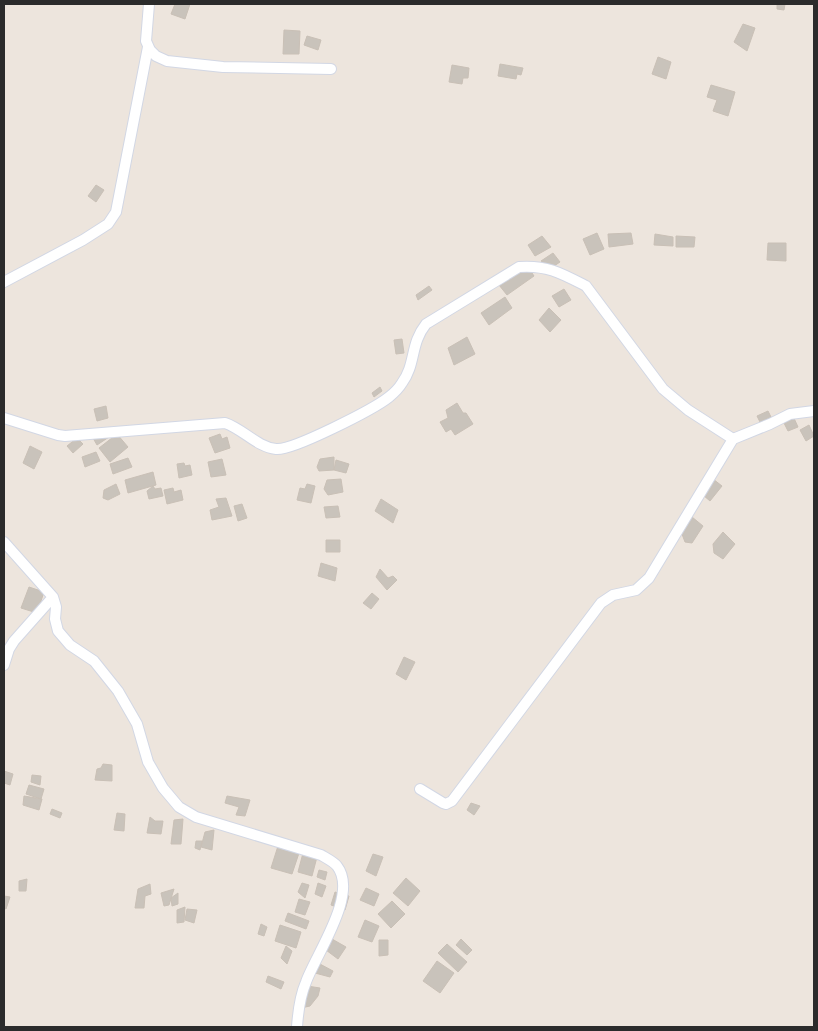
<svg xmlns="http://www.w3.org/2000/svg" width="818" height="1031" font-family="Rubik,sans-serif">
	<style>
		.building { fill: #c9c3bb; stroke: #c9c0b6 }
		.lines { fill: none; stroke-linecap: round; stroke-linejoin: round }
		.minor-casing { stroke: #d2d7e4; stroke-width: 12 }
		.minor { stroke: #fff; stroke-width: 10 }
	</style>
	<rect width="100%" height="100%" fill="#ede5dd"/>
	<path class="building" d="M175,4H190L185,19L171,14Z
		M777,4H785L784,10L777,9Z
		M743,24L755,28L747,51L734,42Z
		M284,30L300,31L299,54H283Z
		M307,36L321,40L318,50L304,45Z
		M658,57L671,62L666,79L652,74Z
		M500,64L523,68L521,75L517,74L516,79L498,76Z
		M452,65L469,68L468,78H463L462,84L449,82Z
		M711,85L735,92L728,116L713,111L717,100L707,97Z
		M96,185L104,190L96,202L88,196Z
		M597,233L604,249L590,255L583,239Z
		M631,233L633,244L609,247L608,234Z
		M655,234L673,237V246L654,245Z
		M542,236L551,247L535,256L528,245Z
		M676,236L695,237L694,247H676Z
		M768,243H786V261L767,260Z
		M553,253L560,262L551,268L541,261Z
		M528,267L534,276L507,295L499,285Z
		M429,286L432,290L418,300L416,295Z
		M564,289L571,300L559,307L552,296Z
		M505,297L512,308L489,325L481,313Z
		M549,308L561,320L550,332L539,320Z
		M467,337L475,354L454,365L448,348Z
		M402,339L404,353L396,354L394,340Z
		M380,387L382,391L374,397L372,393Z
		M457,403L463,413H466L473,424L455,435L451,429L446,432L440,422L448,418L446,410Z
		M106,406L108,418L97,421L94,409Z
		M768,411L772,419L761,424L757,416Z
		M793,416L798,427L788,431L783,421Z
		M809,425L814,436L806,441L800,430Z
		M117,434L128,447L110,462L99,448Z
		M220,434L222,439L227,437L230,448L215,453L209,438Z
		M112,435L97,445L93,438Z
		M77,438L83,444L73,453L67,446Z
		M30,446L42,452L34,469L23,463Z
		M96,452L100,461L85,467L82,457Z
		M334,457V470L319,471L317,467L320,459Z
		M128,458L132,467L113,474L110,464Z
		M222,459L226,475L211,477L208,462Z
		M336,460L349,464L346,473L334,470Z
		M184,463L185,466L190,465L192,475L179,478L177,464Z
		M153,472L156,485L128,493L125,480Z
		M341,479L343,492L328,495L324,489L327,480Z
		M713,479L722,486L710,501L703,495Z
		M116,484L120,494L108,500L103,498L104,490Z
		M307,484L315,486L311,503L297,500L300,488L305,489Z
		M153,486L155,489L161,488L163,496L149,499L147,491Z
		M173,488L174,492L181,490L183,500L167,504L164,490Z
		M226,498L232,516L212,520L210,510L219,507L216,499Z
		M381,499L398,510L393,523L375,511Z
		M242,504L247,518L238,521L234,506Z
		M338,506L340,517L326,518L324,507Z
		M692,517L703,526L692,543L685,542L682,534Z
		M723,532L735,544L723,559L714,553L713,544Z
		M326,540H340V552H326Z
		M321,563L337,568L335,581L318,576Z
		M380,569L388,578L393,576L397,580L387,590L376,577Z
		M29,587L44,592L37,613L21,608Z
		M372,593L379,599L371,609L363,603Z
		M404,657L415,662L406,680L396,674Z
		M103,764L112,765V781L95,780L97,769L101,768Z
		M4,771L13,774L10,785L4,783Z
		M32,775L41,776L40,785L31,782Z
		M29,785L44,789L41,799L26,794Z
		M24,796L42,799L39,810L23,805Z
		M227,796L250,800L245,816L236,815L239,807L225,803Z
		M471,803L480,806L474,815L467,810Z
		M52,809L62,813L60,818L50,814Z
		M117,813L125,814L124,831L114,830Z
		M150,817L155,821H163L161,834L147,833Z
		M183,819L181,844H171L174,820Z
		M214,830L212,850L201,847L205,832Z
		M196,841H202L200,850L195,848Z
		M278,846L299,853L292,874L271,868Z
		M303,853L317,857L312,876L298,872Z
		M373,854L383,857L376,876L366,871Z
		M319,870L327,872L325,880L317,877Z
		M406,878L420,891L408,906L393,893Z
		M27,879L26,891H19V881Z
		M302,883L309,885L305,898L298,892Z
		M318,883L326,886L322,897L315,894Z
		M150,884L151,894L145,896L144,908H135L138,889Z
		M366,888L379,894L374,906L360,900Z
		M174,889L169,905L164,906L161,893Z
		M335,892L349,896L345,910L331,905Z
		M178,893V904L172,906L171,898Z
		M4,896L10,897L6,909L4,908Z
		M299,899L310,902L305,915L295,912Z
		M392,901L405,914L391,928L378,914Z
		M185,907L184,922L177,923V910Z
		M187,909L197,910L194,923L185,920Z
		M288,913L309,921L306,929L285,921Z
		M365,920L379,926L372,942L358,937Z
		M261,924L267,927L264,936L258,934Z
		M280,925L301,932L296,948L275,941Z
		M332,939L346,947L338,959L326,950Z
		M461,939L472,950L467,955L456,945Z
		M379,940H388V955L379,956Z
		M447,944L467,962L458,972L438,953Z
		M286,946L292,951L287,964L281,958Z
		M437,961L454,973L440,993L423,981Z
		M318,963L333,971L330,977L315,973Z
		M268,976L284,982L281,989L266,982Z
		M307,986L320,988L318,996L310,1006L301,1008Z"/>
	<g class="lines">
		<g class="minor-casing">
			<path id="minor" d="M149,4L146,41L150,50L156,56L167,61L223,67L331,69
				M4,282L83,240L108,224L116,212L148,47
				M4,418L58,435L65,436L225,423C243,429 257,447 276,449C292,451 374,409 389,397C394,393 399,388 402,383C416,364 410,344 426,324L519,267C547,265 561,273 586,286L663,389L688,410L733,439L770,424L790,414L814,411
				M4,542L53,597L56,607L55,619L58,631L70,645L94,661L118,691L137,724L148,762L163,788L179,807L196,817L321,855C326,858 334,862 337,866C359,894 316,954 306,982C300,996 298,1012 297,1027
				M4,665L9,649L14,641L53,597
				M420,789L443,803L446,804L452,801L601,603L613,595L636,590L649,578L733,439"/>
		</g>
		<use href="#minor" class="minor"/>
	</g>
	<rect width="818" height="1031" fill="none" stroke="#2b2b2b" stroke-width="10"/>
</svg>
